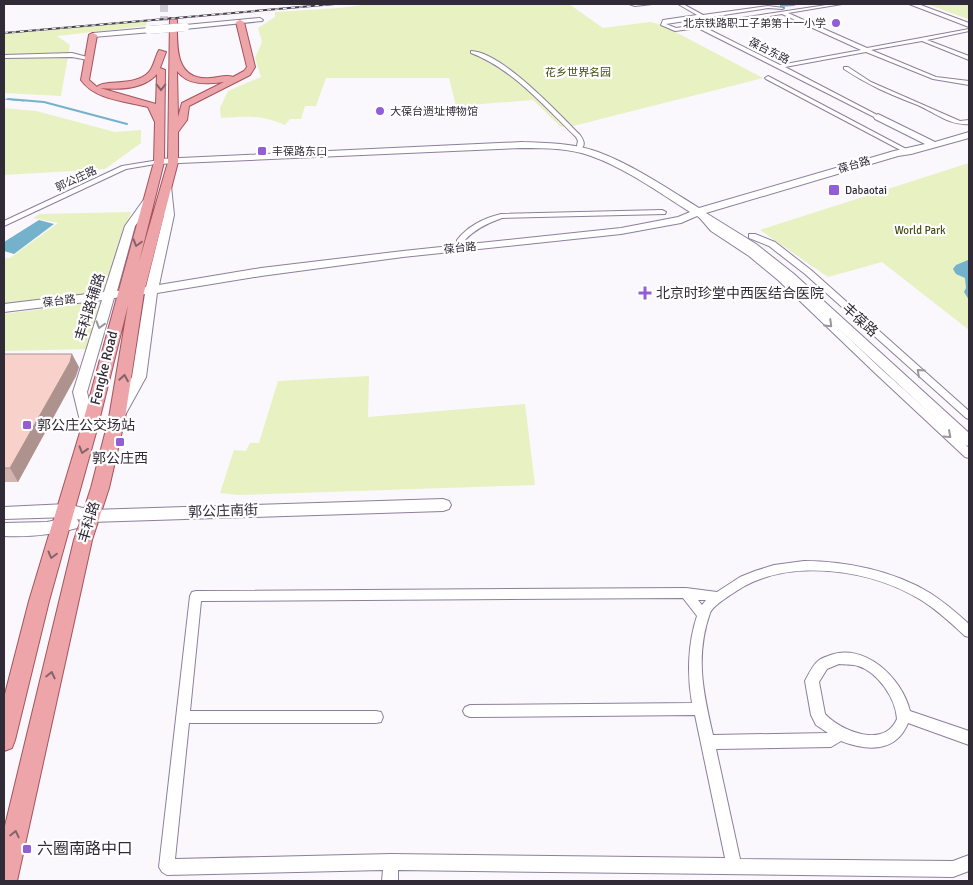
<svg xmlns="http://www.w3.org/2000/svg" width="973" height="885" font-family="Signika,'Noto Sans SC',sans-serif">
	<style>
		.green { fill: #e7f1c2 }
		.water { fill: #74b2cc }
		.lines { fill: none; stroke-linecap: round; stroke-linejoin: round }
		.stream-far1 { stroke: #74b2cc; stroke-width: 1 }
		.stream { stroke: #74b2cc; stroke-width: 2 }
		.river { fill: #74b2cc; fill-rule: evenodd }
		.primary-tunnel { stroke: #d2ced5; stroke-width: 8; stroke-dasharray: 8 4; stroke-linecap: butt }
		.street-casing { stroke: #8d7f9b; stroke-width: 2 }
		.secondary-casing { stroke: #8d7f9b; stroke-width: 2 }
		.primary-casing { stroke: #a5535c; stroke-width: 2 }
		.street { fill: #fff; fill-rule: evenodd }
		.secondary { fill: #fff; fill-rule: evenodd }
		.primary { fill: #eea5a9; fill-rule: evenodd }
		.rail-casing { stroke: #48424e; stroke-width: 2 }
		.rail { stroke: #fff; stroke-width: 1; stroke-dasharray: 4; stroke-linecap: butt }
		.secondary-bridge-casing { stroke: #8d7f9b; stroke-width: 8; stroke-linecap: butt }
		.secondary-bridge { stroke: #fff; stroke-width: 8 }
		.wall { fill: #d4b4ae }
		.shaded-wall { fill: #ad928d }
		.building { fill: #f7d1ca; stroke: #ad928d }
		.oneway { stroke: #86626a }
		.oneway2 { stroke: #98959b }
		.poi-dot { fill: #925dd5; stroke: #fff; stroke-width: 2 }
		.labels { text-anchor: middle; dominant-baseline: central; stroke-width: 4.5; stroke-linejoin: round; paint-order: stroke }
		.far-poi-label { font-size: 11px; fill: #312b37; stroke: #fff; text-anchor: start }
		.far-street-label { font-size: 11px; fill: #312b37; stroke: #fff }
		.far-park-label { font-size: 11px; fill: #444c0f; stroke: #fff }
		.poi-label { font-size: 14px; fill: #312b37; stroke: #fff; text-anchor: start }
		.street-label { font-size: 14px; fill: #312b37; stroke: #fff }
		.near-poi-label { font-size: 16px; fill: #312b37; stroke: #fff; text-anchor: start }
	</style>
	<rect width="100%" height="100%" fill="#faf7fd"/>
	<path class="green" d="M371,4H569L603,28L650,22L662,25L763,78L573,126L561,127L533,100L456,106L449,78H326L316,106H305L301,119H290L285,125C263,115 245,116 221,118L220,108L228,91L261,77L255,58L262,42L258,28L275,17V12L339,8Z
		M927,4H969V18L968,19Z
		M147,21L146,26L57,36L70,45L61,96L4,93V34Z
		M4,108L36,111L115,132L141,130V143L105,169L4,175Z
		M969,163V330L882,262L828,277L760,230Z
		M131,212L106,293L4,306V258H10L58,223L33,218L40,214Z
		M101,301L88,349L4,351V314Z
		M369,376L368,417L525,404L535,485L238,495L220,493L234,450L246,451L250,443H259L278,381Z"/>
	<path class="water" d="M39,220L54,224L14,254L4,251V242Z
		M968,260L969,262V300L964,292L966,288L965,278L956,274L953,269L956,265Z"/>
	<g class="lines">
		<path class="stream-far1" d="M4,99L24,101"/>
		<path class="stream" d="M8,99L44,102L127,124"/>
		<path class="river" d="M780,4H798L794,6L780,7Z"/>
		<path class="primary-tunnel" d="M164,4V21"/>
		<g class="street-casing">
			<path id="street" d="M629,4H652L635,6Z
				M678,4H683L703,15L768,6L784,8L782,9L768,8L666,24L676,28L833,4H842L788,13L867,48L969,29V31L927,40L969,56V60L922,41L871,50L936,77L969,81V85L933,79L866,52L785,67L881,117L876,118L698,28L675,31L661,25L663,20L697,15ZM782,14L861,50L780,65L704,27Z
				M471,51C502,52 558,113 580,135C584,141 586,145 580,150H576L578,141L576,137C544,106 513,69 471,53Z
				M72,53L91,58L88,60L72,57L4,58V55Z
				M844,67H848L871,82L960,121L969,120V124C949,126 933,111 915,104C889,94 868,85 844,69Z
				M768,76L910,151L911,152L906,153L766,79L765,78Z
				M159,160L161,161V163L126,169L4,226V221L122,166Z
				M662,210L666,212L665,214L502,218C488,223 475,229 465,240V250H459L457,240C468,226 484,218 501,214Z
				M699,213H705L717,227L755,252L784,276L880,368L969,448V458L965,457L874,372L778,280L749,256L711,231L699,217Z
				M749,234H755L775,242L811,270L969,411V419L966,418L805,274L769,246L749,238Z
				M804,561C846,561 894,571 930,593C944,602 957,613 969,624V637L965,636C951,623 937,610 921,600C872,570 794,558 743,587C735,592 713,605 710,613C695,656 703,692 713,735L828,733L816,725L811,715L805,681C808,675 813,665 818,661C820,659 825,657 828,656C864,641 902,678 910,711L969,731V745L908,723C896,753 867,751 841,741L831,747L716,749L740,859L953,861L969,855V871L953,877L398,870V881H382L383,870L167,875L162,872L159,867L190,596L192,592L196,591L686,588L717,592L740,577L755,571L774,565ZM683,598L697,616C688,643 687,675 692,703L470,705L465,707L463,711L465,715L470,717L695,715L725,858L391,854L175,859L189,723H376L381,722L383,717L381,712L376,711H190L201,601ZM698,600H706L702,605ZM839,664C845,665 852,664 858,666C878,672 896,699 897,719C884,749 841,731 825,714L819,682L827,669Z"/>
		</g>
		<g class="secondary-casing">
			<path id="secondary" d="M909,4H918L969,23V27Z
				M260,18L263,20L262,21L185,29L181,27L185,25Z
				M149,28L153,30L152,32L93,37L89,35L93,33Z
				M878,114L935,142L969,132V138L911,154L898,156L706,213L756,244L794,274L969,433V446L964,445L786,280L748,248L697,216L681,223L621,234L403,257L261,276L157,293L146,377L124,417H114L112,414L132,377L145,294L114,298L87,392L96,429L94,433L89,434L84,433L82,429L73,392L102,300L4,312V304L104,292L125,226L145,198L149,197L154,200L135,226L117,291L146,287L164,215L161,186L166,183L171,186L174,215L159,285L261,268L403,251L621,228L678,217L690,212C660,193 625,168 591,156C569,148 545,148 522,148L156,164L154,162L159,159L522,142C547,143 574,143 598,152C633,165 667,188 699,208L894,151L925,144L875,119L874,117Z
				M443,499L449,501L451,505L449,509L443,511L91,522L77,519L79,523L77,528C53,535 29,537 4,536V523L47,522L70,517L4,519V507L67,504L91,510Z"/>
		</g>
		<g class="primary-casing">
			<path id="primary" d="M170,18L177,20C177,45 174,81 210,78C217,78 226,74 233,77L244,71L247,67L236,22L240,20L244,22L255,67L250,75L189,106L187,120L178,132V162L144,292L125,418L109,488L92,540L17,881H4V830L74,540L91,488L109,418L128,305L97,429L49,601L15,740L12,748L4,751V698L29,601L81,429L154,162L155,122L148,107C125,101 95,100 81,80L89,35L93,33L97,35L89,80L97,87C103,79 136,87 149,72C154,66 155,57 159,50L166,52L160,68L165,70L164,162L139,262L168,162ZM177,71C188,86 207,84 224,82L182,103L178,117ZM157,74L156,104L100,88C119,90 144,89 157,74Z"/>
		</g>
		<use href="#street" class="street"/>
		<use href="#secondary" class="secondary"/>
		<use href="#primary" class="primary"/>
		<g class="rail-casing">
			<path id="rail" d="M4,33L335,4"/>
		</g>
		<use href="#rail" class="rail"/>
		<g class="secondary-bridge-casing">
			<path id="secondary-bridge" d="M149,30L185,27"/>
		</g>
		<use href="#secondary-bridge" class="secondary-bridge"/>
	</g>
	<path class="wall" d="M4,354L79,367L76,376L18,482H4Z"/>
	<path class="shaded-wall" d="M72,354L79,367L76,376L18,482L10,468Z"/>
	<path class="building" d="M4,354H72L70,362L10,468H4Z"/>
	<defs><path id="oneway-chevron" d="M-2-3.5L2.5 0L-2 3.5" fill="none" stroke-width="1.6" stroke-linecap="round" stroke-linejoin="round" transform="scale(1.25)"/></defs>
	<g class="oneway">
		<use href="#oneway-chevron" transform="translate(161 87) rotate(90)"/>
		<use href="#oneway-chevron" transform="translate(137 243) rotate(106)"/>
		<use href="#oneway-chevron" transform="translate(124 378) rotate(-81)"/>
		<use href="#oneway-chevron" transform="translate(83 450) rotate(107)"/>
		<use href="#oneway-chevron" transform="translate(52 555) rotate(105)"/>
		<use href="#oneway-chevron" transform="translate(51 675) rotate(-77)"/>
		<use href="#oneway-chevron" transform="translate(15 834) rotate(-77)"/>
	</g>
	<g class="oneway2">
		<use href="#oneway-chevron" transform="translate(829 324) rotate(44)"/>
		<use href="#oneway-chevron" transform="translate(100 325) rotate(107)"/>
		<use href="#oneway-chevron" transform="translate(920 372) rotate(-138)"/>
		<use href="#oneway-chevron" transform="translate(948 435) rotate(42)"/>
	</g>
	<g class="poi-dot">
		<circle cx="836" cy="23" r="5"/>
		<circle cx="380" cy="111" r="5"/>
		<rect x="257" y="146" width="10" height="10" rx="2.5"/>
		<rect x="828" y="184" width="12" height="12" rx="2.5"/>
		<path d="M642.5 285.5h5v5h5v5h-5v5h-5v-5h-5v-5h5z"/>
		<rect x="22" y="420" width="10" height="10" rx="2.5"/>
		<rect x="115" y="437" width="10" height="10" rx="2.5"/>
		<rect x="22" y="844" width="10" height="10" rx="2.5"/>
	</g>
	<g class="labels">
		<g class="far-poi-label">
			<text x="826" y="23" text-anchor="end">北京铁路职工子弟第十一小学</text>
			<text x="390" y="111">大葆台遗址博物馆</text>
			<text x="272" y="151">丰葆路东口</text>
			<text x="845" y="190">Dabaotai</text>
		</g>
		<g class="far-street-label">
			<text transform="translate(769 51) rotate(27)">葆台东路</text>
			<text transform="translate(854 165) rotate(-16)">葆台路</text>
			<text transform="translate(76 179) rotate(-25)">郭公庄路</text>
			<text transform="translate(460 248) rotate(-6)">葆台路</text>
			<text transform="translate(59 301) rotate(-7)">葆台路</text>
		</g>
		<g class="far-park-label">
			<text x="578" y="72">花乡世界名园</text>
			<text x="920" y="230">World Park</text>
		</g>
		<g class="poi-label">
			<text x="656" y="293">北京时珍堂中西医结合医院</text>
			<text x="37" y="425">郭公庄公交场站</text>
			<text x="120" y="458" text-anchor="middle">郭公庄西</text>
		</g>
		<g class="street-label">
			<text transform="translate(90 307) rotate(-73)">丰科路辅路</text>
			<text transform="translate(860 320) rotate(42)">丰葆路</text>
			<text transform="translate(104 368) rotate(-76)">Fengke Road</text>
			<text transform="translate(223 511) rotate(-2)">郭公庄南街</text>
			<text transform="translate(89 522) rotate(-73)">丰科路</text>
		</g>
		<g class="near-poi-label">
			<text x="37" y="849">六圈南路中口</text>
		</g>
	</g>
	<rect width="973" height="885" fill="none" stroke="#312b37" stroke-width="10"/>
</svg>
